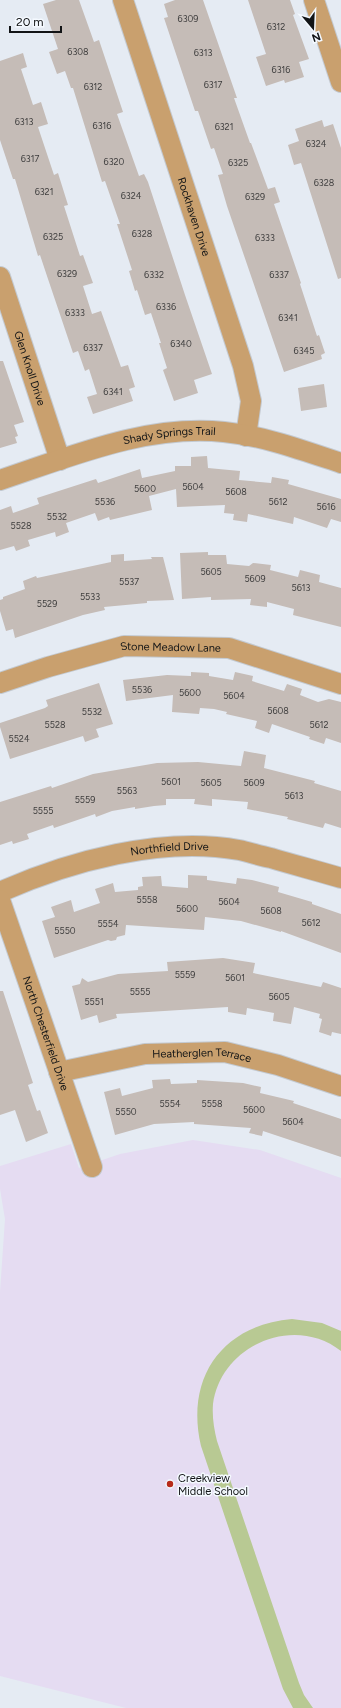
<svg xmlns="http://www.w3.org/2000/svg" width="341" height="1708" font-family="Figtree,sans-serif">
	<style>
		.education { fill: #e5dcf2 }
		.green { fill: #b8c993 }
		.building { fill: #c5bcb7 }
		.lines { fill: none; stroke-linecap: round; stroke-linejoin: round }
		.street-casing { stroke: #c3c9d0; stroke-width: 22 }
		.street { stroke: #c9a06e; stroke-width: 20 }
		.poi-dot { fill: #b72a1a; stroke: #f4f9ff; stroke-width: 1.5 }
		.labels { text-anchor: middle; dominant-baseline: central; stroke-width: 3; stroke-linejoin: round; paint-order: stroke }
		.number-label { font-size: 9px; fill: #3f3e3e }
		.street-label { font-size: 11px; fill: #121416; stroke: #f4f9ff }
		.poi-label { font-size: 11px; fill: #121416; stroke: #f4f9ff; text-anchor: start }
	</style>
	<rect width="100%" height="100%" fill="#e5ebf3"/>
	<path class="education" d="M193,1140L260,1150L341,1178V1708H126L0,1676V1292L5,1219L0,1189V1166L71,1144L79,1168L120,1154Z"/>
	<path class="green" d="M292,1319L322,1323L341,1331V1351C294,1314 221,1345 213,1404C212,1417 214,1429 217,1441L299,1683L304,1695L313,1708H293L283,1689L201,1446C185,1378 222,1325 292,1319Z"/>
	<path class="building" d="M56,0H79L94,42L99,40L123,112L117,114L139,176L144,174L148,182L185,295L212,374L194,380L198,393L174,401L163,370L167,368L159,343H161L151,313L145,315L137,290L135,291L129,271L132,270L117,224H120L105,181L102,182L73,88H71L65,71L57,74L49,52L58,49L43,4Z
		M175,0H203L237,98H234L250,143H251L268,189L275,187L280,202L274,204L301,283L300,284L317,336L319,335L325,353L321,355L322,359L284,372L227,206L218,175L223,174L214,148L211,149L198,111H195L164,18L168,17L164,4Z
		M248,0H290L295,14L293,15L309,59L299,62L304,77L285,83L284,80L266,86L256,57L266,54Z
		M23,53L27,67L21,69L33,105L41,102L48,124L38,127L54,175L58,173L68,205L64,206L80,256L83,255L93,283L83,286L92,314L101,311L121,367L128,365L135,387L129,389L133,401L93,414L87,397L97,394L89,369L85,371L78,351L73,353L48,279L40,255L38,256L15,179H13L0,140V61Z
		M322,120L324,127L333,124L341,148V278L338,279L301,163L294,165L288,145L299,141L295,129Z
		M0,361H3L24,422L14,425L18,436L15,437L17,443L0,448Z
		M324,384L327,407L301,411L298,388Z
		M207,456L208,468L240,471L239,480L271,483L272,477L289,480L288,484L341,499V522L331,519L327,528L294,517L293,524L248,514L247,522L233,520L234,514L224,513L225,505L177,507L176,489L149,496L152,510L110,520L109,517L98,521L95,513L66,523L69,532L56,537L55,532L28,540L30,546L16,551L14,546L0,550V510L11,506L13,513L39,504L37,498L96,479L98,483L140,469L142,478L175,471V466H191V457Z
		M208,552V555H226L227,564L249,566L253,563L271,565L270,570L298,577L300,570L320,575L319,582L341,588V627L293,615L294,609L267,602V607L250,605L251,599L211,600V597L182,599L180,553Z
		M124,554V561L152,559L151,557H163L174,600L147,601V603L104,607L105,610L83,615L15,638L13,629L6,631L0,611V600L3,599V597L25,589L23,581L36,576L37,578L111,562V555Z
		M191,672L209,673V676L233,680L235,672L253,676L252,681L284,691L287,684L302,689L300,695L318,702L329,699L341,702V743L326,738L324,744L309,739L310,737L272,724L269,733L255,728L257,721L226,714L227,712L214,709L200,708L199,714L172,712L173,695L126,701L123,680L167,675L191,676Z
		M99,683L113,724L96,729L99,737L85,742L83,736L10,759L0,727V723L45,708L48,706L46,700Z
		M244,751L266,755L264,768L315,781L314,783L341,791V828L325,823L323,828L287,819L288,817L247,809L248,802L212,799V806L194,804L195,799H166V805L154,806L135,809V807L112,811L96,817L95,814L54,828L53,825L27,834L29,839L13,844L12,841L0,845V802L51,786L52,788L93,774L157,763L198,762L241,766Z
		M188,875L207,876V880L236,884L237,878L252,880L279,887L278,892L312,902V904L341,914V953L281,931V932L241,921L205,917L204,930L126,925L125,935L117,937L116,940L111,941L108,940L54,958L42,921L55,917L51,907L71,900L74,912L100,903L95,889L113,883L115,892L138,890V887L143,886L142,877L161,876L162,886L188,888Z
		M223,958L255,963L253,973L321,987L323,982L341,988V1034L332,1032L331,1036L319,1032L322,1019L319,1018L320,1014L294,1007L291,1024L273,1021L274,1013L247,1008L246,1015L228,1012V1007L116,1014L117,1018L99,1023L97,1015L81,1020L72,986L80,984L82,978L88,982L118,974L168,971L167,962Z
		M0,991H3L33,1083L28,1085L37,1111L40,1110L48,1133L26,1142L15,1110L0,1115Z
		M170,1079L171,1084L197,1083V1080L243,1083L261,1087L260,1093L294,1101L293,1103L341,1119V1157L263,1131L262,1136L249,1133L251,1128L194,1124V1122L154,1124L115,1135L104,1092L120,1088L122,1096L153,1088L152,1080Z"/>
	<g class="lines">
		<g class="street-casing">
			<g id="street">
				<path id="s1" d="M123,0L243,366L251,401L246,436"/>
				<path d="M314,0L341,82"/>
				<path id="s2" d="M0,277L60,460"/>
				<path id="s3" d="M0,480C72,456 147,424 224,432C264,436 302,450 341,463"/>
				<path id="s4" d="M0,683L48,667L124,646L229,648L341,684"/>
				<path id="s5" d="M0,892C70,861 162,836 239,850C249,852 260,856 271,858C294,865 318,871 341,878"/>
				<path id="s6" d="M0,900L92,1167"/>
				<path id="s7" d="M59,1072L145,1054L225,1052L278,1065L341,1086"/>
			</g>
		</g>
		<use href="#street" class="street"/>
	</g>
	<circle class="poi-dot" cx="170" cy="1484" r="4"/>
	<g class="labels">
		<g class="number-label">
			<text x="188" y="18">6309</text>
			<text x="276" y="26">6312</text>
			<text x="78" y="51">6308</text>
			<text x="203" y="52">6313</text>
			<text x="281" y="69">6316</text>
			<text x="213" y="84">6317</text>
			<text x="93" y="86">6312</text>
			<text x="24" y="121">6313</text>
			<text x="102" y="125">6316</text>
			<text x="224" y="126">6321</text>
			<text x="316" y="143">6324</text>
			<text x="30" y="158">6317</text>
			<text x="114" y="161">6320</text>
			<text x="238" y="162">6325</text>
			<text x="324" y="182">6328</text>
			<text x="44" y="191">6321</text>
			<text x="131" y="195">6324</text>
			<text x="255" y="196">6329</text>
			<text x="142" y="233">6328</text>
			<text x="53" y="236">6325</text>
			<text x="265" y="237">6333</text>
			<text x="67" y="273">6329</text>
			<text x="154" y="274">6332</text>
			<text x="279" y="274">6337</text>
			<text x="166" y="306">6336</text>
			<text x="75" y="312">6333</text>
			<text x="288" y="317">6341</text>
			<text x="181" y="343">6340</text>
			<text x="93" y="347">6337</text>
			<text x="304" y="350">6345</text>
			<text x="113" y="391">6341</text>
			<text x="193" y="486">5604</text>
			<text x="145" y="488">5600</text>
			<text x="236" y="491">5608</text>
			<text x="105" y="501">5536</text>
			<text x="278" y="501">5612</text>
			<text x="326" y="506">5616</text>
			<text x="57" y="516">5532</text>
			<text x="21" y="525">5528</text>
			<text x="211" y="571">5605</text>
			<text x="255" y="578">5609</text>
			<text x="129" y="581">5537</text>
			<text x="301" y="587">5613</text>
			<text x="90" y="596">5533</text>
			<text x="47" y="603">5529</text>
			<text x="142" y="689">5536</text>
			<text x="190" y="692">5600</text>
			<text x="234" y="695">5604</text>
			<text x="278" y="710">5608</text>
			<text x="92" y="711">5532</text>
			<text x="55" y="724">5528</text>
			<text x="319" y="724">5612</text>
			<text x="19" y="738">5524</text>
			<text x="171" y="781">5601</text>
			<text x="211" y="782">5605</text>
			<text x="254" y="782">5609</text>
			<text x="127" y="790">5563</text>
			<text x="294" y="795">5613</text>
			<text x="85" y="799">5559</text>
			<text x="43" y="810">5555</text>
			<text x="147" y="899">5558</text>
			<text x="229" y="901">5604</text>
			<text x="187" y="908">5600</text>
			<text x="271" y="910">5608</text>
			<text x="311" y="922">5612</text>
			<text x="108" y="923">5554</text>
			<text x="65" y="930">5550</text>
			<text x="185" y="974">5559</text>
			<text x="235" y="977">5601</text>
			<text x="140" y="991">5555</text>
			<text x="279" y="996">5605</text>
			<text x="94" y="1001">5551</text>
			<text x="170" y="1103">5554</text>
			<text x="212" y="1103">5558</text>
			<text x="254" y="1109">5600</text>
			<text x="126" y="1111">5550</text>
			<text x="293" y="1121">5604</text>
		</g>
		<g class="street-label">
			<text stroke="none"><textPath href="#s1" startOffset="228">Rockhaven Drive</textPath></text>
			<text stroke="none"><textPath href="#s2" startOffset="96">Glen Knoll Drive</textPath></text>
			<text stroke="none"><textPath href="#s3" startOffset="176">Shady Springs Trail</textPath></text>
			<text stroke="none"><textPath href="#s4" startOffset="176">Stone Meadow Lane</textPath></text>
			<text stroke="none"><textPath href="#s5" startOffset="176">Northfield Drive</textPath></text>
			<text stroke="none"><textPath href="#s6" startOffset="141">North Chesterfield Drive</textPath></text>
			<text stroke="none"><textPath href="#s7" startOffset="145">Heatherglen Terrace</textPath></text>
		</g>
		<g class="poi-label">
			<text x="178" y="1478">Creekview<tspan x="178" dy="13">Middle School</tspan></text>
		</g>
	</g>
	<g transform="translate(313 28) rotate(161)" stroke="#f4f9ff" stroke-width="3" paint-order="stroke">
	<path d="M0-3L7 15L0 10L-7 15Z" fill="#121416"/>
	<text y="-6" font-size="11" font-weight="bold" text-anchor="middle" fill="#121416">N</text>
	</g>
	<path d="M10 26v6h51v-6" fill="none" stroke="#121416" stroke-width="2"/>
	<text x="16" y="26" font-size="12" fill="#121416" stroke="#f4f9ff" stroke-width="3" paint-order="stroke">20 m</text>
</svg>
